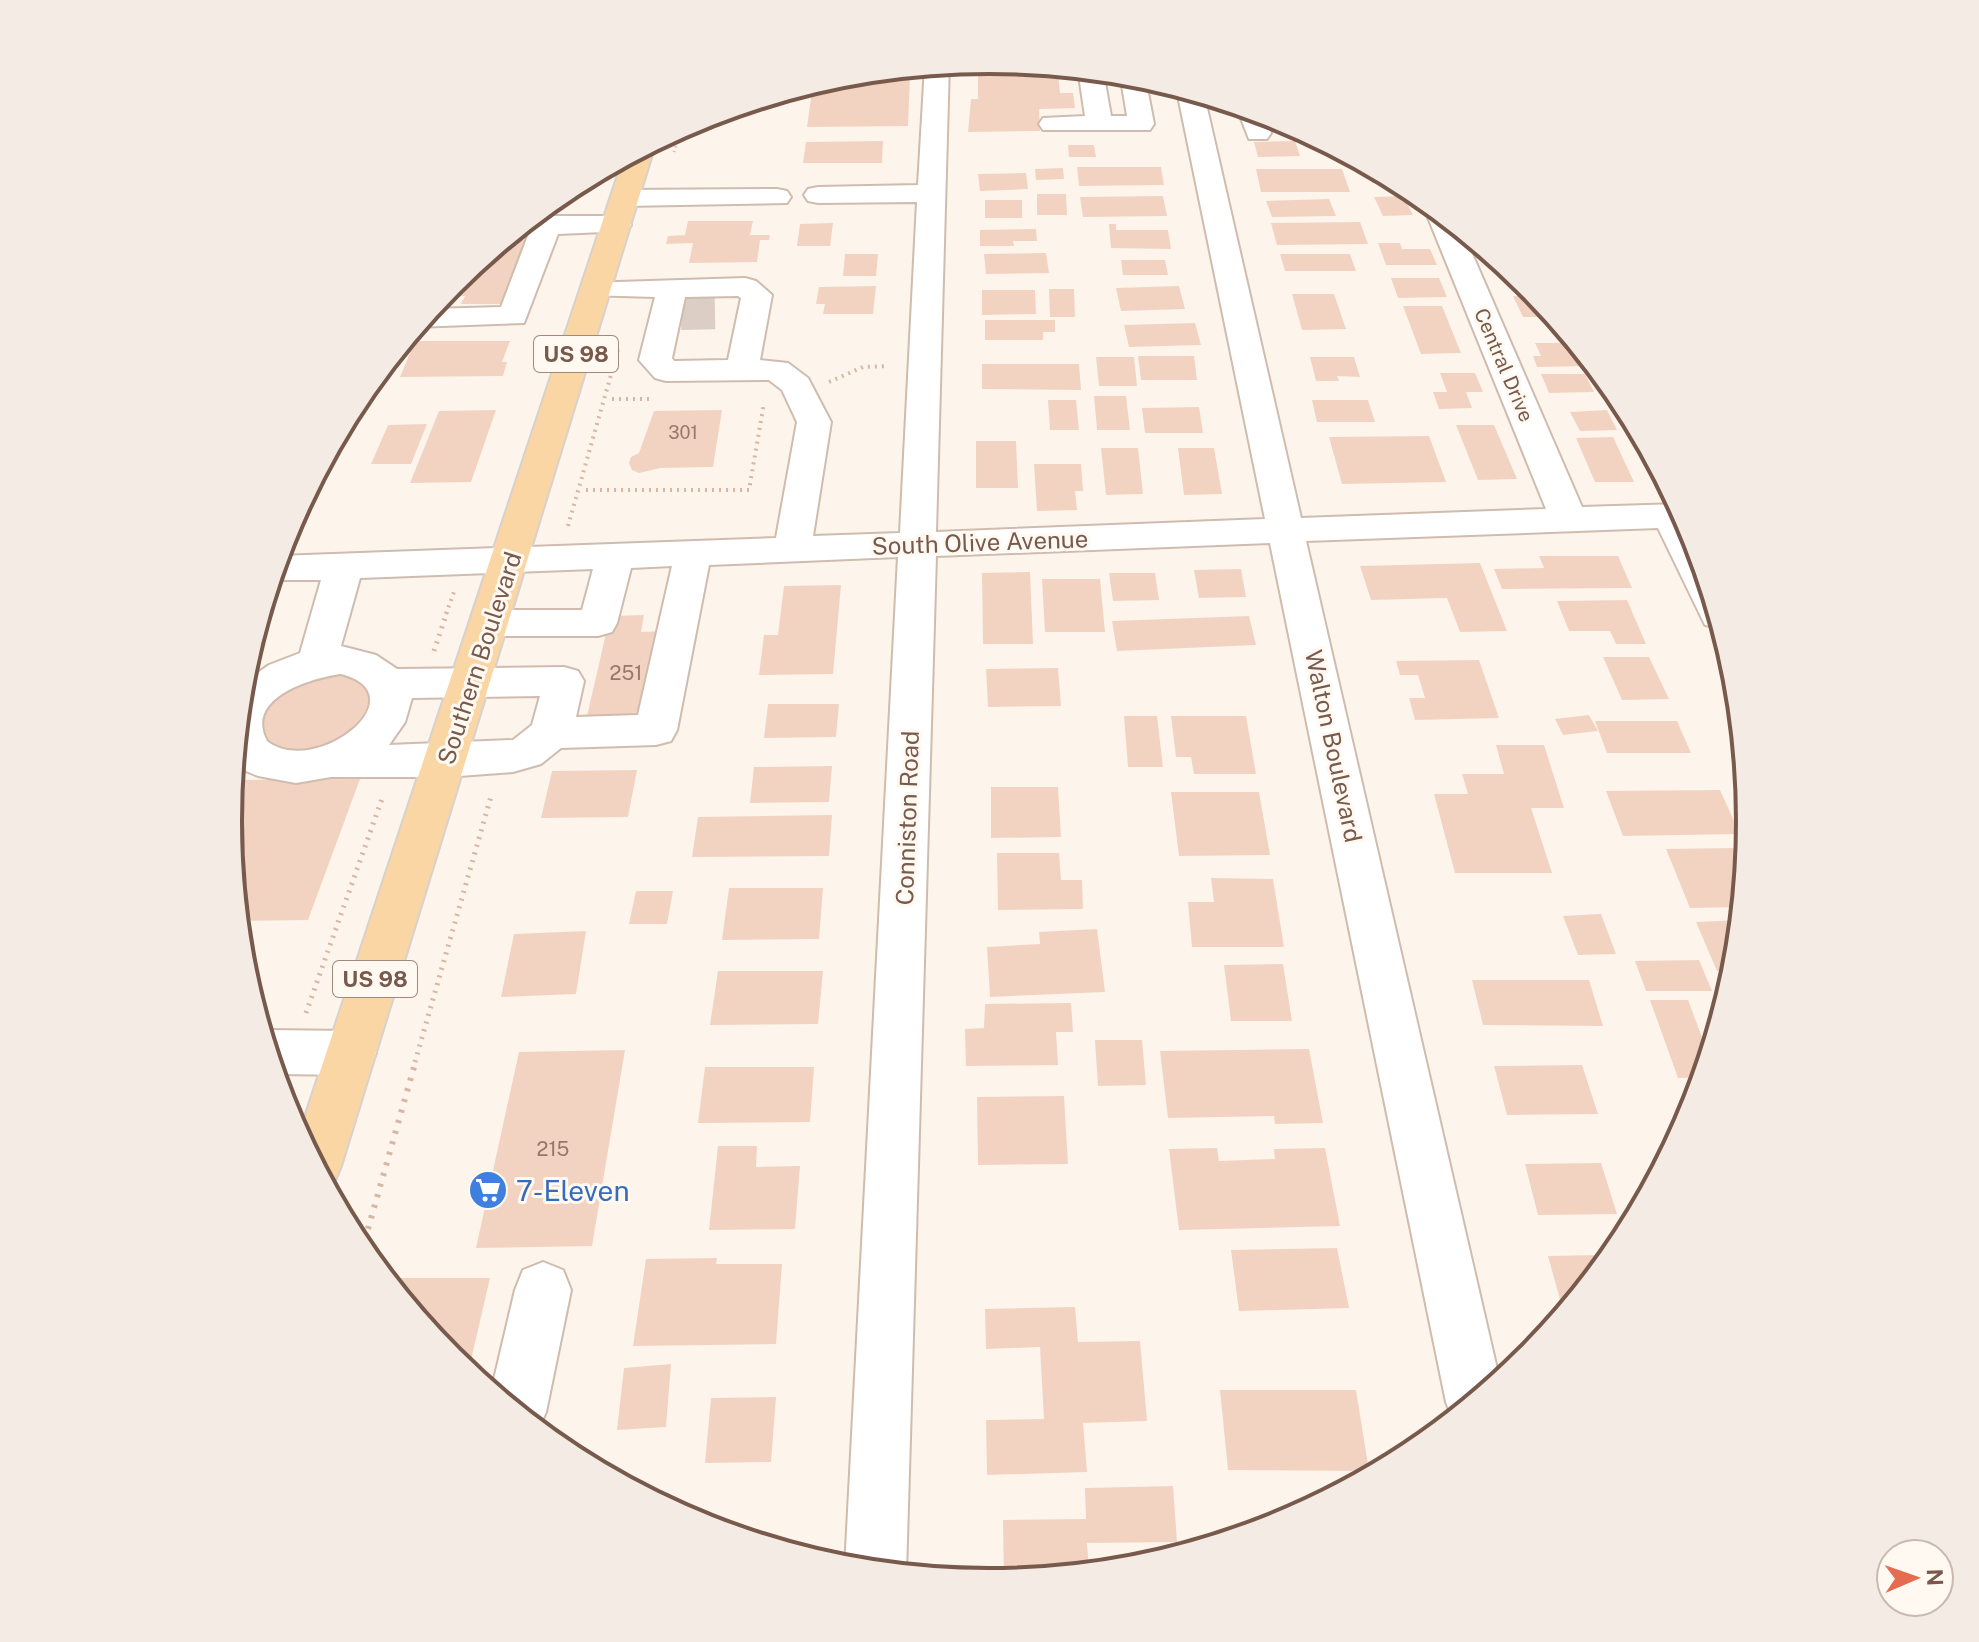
<svg xmlns="http://www.w3.org/2000/svg" width="1979" height="1642" font-family="'Public Sans',sans-serif">
	<style>
		.building { fill: #f2d3c2 }
		.lines { fill: none; stroke-linecap: round; stroke-linejoin: round }
		.minor-tunnel { stroke: #dccec4; stroke-width: 34; stroke-dasharray: 34 17; stroke-linecap: butt }
		.minor-casing { stroke: #cfbcaf; stroke-width: 4 }
		.major-casing { stroke: #d9d1cd; stroke-width: 4 }
		.path-far3 { stroke: #d8b6a4; stroke-width: 3; stroke-dasharray: 1 4; stroke-linecap: butt }
		.path-far2 { stroke: #d8b6a4; stroke-width: 4; stroke-dasharray: 2 5; stroke-linecap: butt }
		.path-far1 { stroke: #d8b6a4; stroke-width: 5; stroke-dasharray: 2 6; stroke-linecap: butt }
		.path { stroke: #d8b6a4; stroke-width: 6; stroke-dasharray: 3 8; stroke-linecap: butt }
		.minor { fill: #fff; fill-rule: evenodd }
		.major { fill: #fad6a4; fill-rule: evenodd }
		.labels { text-anchor: middle; dominant-baseline: central; stroke-width: 6; stroke-linejoin: round; paint-order: stroke }
		.far-number-label { font-size: 18px; fill: #96786a }
		.far-street-label { font-size: 20px; fill: #785a4d; stroke: #fff9f1 }
		.number-label { font-size: 20px; fill: #96786a }
		.shield { fill: #fff9f1; stroke: #a08a7e; stroke-width: 2 }
		.shield-label { font-size: 22px; font-weight: bold; fill: #785a4d }
		.street-label { font-size: 24px; fill: #785a4d; stroke: #fff9f1 }
		.near-shop-label { font-size: 28px; fill: #366cbe; stroke: #fff9f1; text-anchor: start }
		.rim { fill: none; stroke: #785a4d; stroke-width: 4 }
	</style>
	<rect width="100%" height="100%" fill="#fdf5eb"/>
	<path class="building" d="M1058,74L1060,93H1073L1075,108L1039,109L1040,131L968,132L971,99H978V75Z
		M839,75H910L908,126L807,127L813,83Z
		M794,89L791,101H755Z
		M1274,116L1281,118L1301,128L1278,129Z
		M883,141L882,163H803L806,142Z
		M1295,141L1300,156L1258,157L1254,142Z
		M1068,145H1094L1096,157H1069Z
		M1365,165H1370L1399,183H1372Z
		M1077,167H1161L1164,185L1079,186Z
		M1063,168L1064,179L1036,180L1035,169Z
		M1256,169H1342L1350,192H1261Z
		M1026,173L1028,189L980,191L978,174Z
		M1037,194H1066L1067,215H1037Z
		M1163,196L1167,216L1083,217L1080,197Z
		M1403,196L1413,215L1383,216L1374,197Z
		M1329,199L1336,216L1272,217L1266,201Z
		M985,200H1022V218H985Z
		M688,221H753L750,235H770L769,240H760L757,262L689,263L693,243L666,244L668,236L685,235Z
		M1360,222L1368,244L1277,245L1271,223Z
		M833,223L830,246H797L800,224Z
		M1109,224H1116V230H1168L1171,249L1111,248Z
		M1036,229L1037,241H1013L1014,246H980V230Z
		M504,240H530L504,304H461L465,296H441L452,283Z
		M1378,243H1400L1402,249H1430L1437,265H1386Z
		M1046,253L1049,273L986,274L984,254Z
		M845,254H878L876,276H843Z
		M1280,254H1350L1356,271H1285Z
		M1121,260H1165L1168,275H1123Z
		M1391,278H1439L1447,297L1398,298Z
		M876,286L873,314H823L825,304H816L819,287Z
		M1179,286L1185,309L1121,311L1116,288Z
		M1049,289H1074L1075,317H1050Z
		M982,290H1035L1036,314L982,315Z
		M1292,294H1334L1346,329L1302,330Z
		M1513,296H1538L1555,317H1523Z
		M1403,306H1442L1461,353L1421,354Z
		M985,320H1055V332H1043V340H985Z
		M1195,323L1201,345L1129,347L1124,325Z
		M415,341H510L502,362H507L503,376L400,377Z
		M1535,343H1568L1573,354H1583L1589,366L1537,367L1533,356H1541Z
		M1138,356H1194L1197,380H1141Z
		M1096,357H1134L1137,386H1099Z
		M1310,357H1354L1360,377L1337,376L1339,381H1316Z
		M982,364H1079L1081,390L982,389Z
		M1440,373H1475L1483,392H1466L1472,408L1439,409L1433,392H1447Z
		M1541,374H1585L1594,392L1549,393Z
		M1094,396H1126L1130,430H1097Z
		M1048,400H1076L1079,430H1050Z
		M1312,400H1368L1375,422H1317Z
		M1199,407L1203,433H1145L1142,408Z
		M496,410L471,482L410,483L439,411Z
		M722,410L713,467L660,468L639,473L632,470L629,463L631,457L639,453L654,411Z
		M1607,410L1617,430L1580,431L1570,412Z
		M427,424L411,464H371L388,425Z
		M1456,425H1494L1517,479L1478,480Z
		M1429,436L1446,482L1342,484L1329,437Z
		M1613,437L1634,482H1595L1576,438Z
		M976,441H1016L1018,488H976Z
		M1101,448H1138L1143,494L1106,495Z
		M1178,448H1214L1222,494L1184,495Z
		M1034,464H1081L1083,491H1075L1077,510L1037,511Z
		M1539,556H1618L1632,588L1502,589L1494,569L1544,568Z
		M1480,563L1507,631L1460,632L1447,598L1371,600L1360,566Z
		M1241,569L1246,597L1199,598L1194,570Z
		M1030,572L1033,644H983L982,573Z
		M1109,573H1155L1159,600L1113,601Z
		M1042,579H1100L1105,632H1045Z
		M841,585L833,674L759,675L764,635H778L784,586Z
		M1627,600L1646,644H1616L1610,631H1569L1557,601Z
		M644,615L641,632L663,631L646,715L587,716L610,616Z
		M1249,616L1256,645L1117,651L1112,621Z
		M1603,657H1649L1669,699L1622,700Z
		M1479,660L1499,718L1415,720L1409,698H1425L1418,675H1400L1396,661Z
		M1058,668L1061,706L988,707L986,669Z
		M322,669H342L371,683L374,711L348,739L305,755L267,749L256,710Z
		M768,704H839L836,737L764,738Z
		M1589,715L1598,731L1563,735L1555,719Z
		M1124,716H1157L1163,767H1128Z
		M1171,716H1246L1256,774H1194L1191,757H1176Z
		M1595,721H1677L1691,753H1607Z
		M1496,745H1544L1564,808H1531L1552,873H1455L1434,794H1468L1462,774H1504Z
		M832,766L829,802L750,803L754,767Z
		M637,770L628,817L541,818L552,771Z
		M360,779L308,920L238,921L229,821L233,780Z
		M991,787H1058L1061,837L991,838Z
		M1720,790L1740,834L1623,836L1606,791Z
		M1171,792H1259L1270,855L1179,856Z
		M832,815L829,856L692,857L698,817Z
		M1733,848L1745,875L1742,907L1690,908L1666,849Z
		M997,853H1059L1061,880H1082L1083,909L998,910Z
		M1211,878L1273,879L1284,947H1192L1188,902H1214Z
		M729,888H823L819,939L722,940Z
		M636,891H673L667,924H629Z
		M1601,914L1616,954L1578,955L1563,916Z
		M1741,920L1736,970L1717,971L1696,922Z
		M1097,929L1105,992L990,997L987,947L1040,944L1039,932Z
		M586,931L576,994L501,997L514,934Z
		M1699,960L1712,991H1646L1635,961Z
		M1283,964L1292,1021H1231L1224,965Z
		M718,971H823L818,1024L710,1025Z
		M1472,980H1589L1603,1026L1483,1025Z
		M1650,1000H1688L1709,1056L1703,1077L1678,1078Z
		M1071,1003L1073,1032H1056L1058,1065L966,1066L965,1029L984,1028L985,1004Z
		M1095,1040H1142L1146,1085L1098,1086Z
		M1309,1049L1323,1123L1275,1124L1274,1116L1168,1118L1160,1051Z
		M625,1050L592,1246L476,1248L519,1052Z
		M1582,1065L1598,1114L1507,1115L1494,1066Z
		M705,1067H814L810,1122L698,1123Z
		M1064,1096L1068,1164L978,1165L977,1097Z
		M718,1146H757L756,1167L800,1166L795,1229L709,1230Z
		M1217,1148L1219,1161L1275,1159L1274,1149L1325,1148L1340,1226L1179,1230L1169,1149Z
		M1601,1163L1617,1214L1538,1215L1525,1164Z
		M1337,1248L1349,1308L1239,1311L1231,1250Z
		M1600,1255L1604,1266L1564,1314L1548,1256Z
		M717,1258L716,1264H782L776,1344L633,1346L646,1259Z
		M385,1278H490L468,1373L451,1359Z
		M1075,1307L1078,1342L1140,1341L1147,1421L1083,1423L1087,1472L987,1475L986,1420L1044,1419L1040,1347L986,1349L985,1309Z
		M671,1364L666,1427L617,1430L624,1368Z
		M1220,1390H1356L1369,1471L1228,1470Z
		M776,1397L771,1462L705,1463L711,1398Z
		M1173,1486L1177,1542L1087,1543L1089,1572L1004,1581L1003,1520L1086,1519L1085,1488Z"/>
	<g class="lines">
		<path class="minor-tunnel" d="M681,313L730,312"/>
		<g class="minor-casing">
			<path id="minor" d="M949,64L936,532L1265,519L1177,91L1180,87L1204,95L1301,518L1546,509L1425,210L1431,203L1461,228L1582,507L1679,504L1693,530L1722,628L1705,625L1658,528L1306,541L1500,1382L1453,1420L1446,1402L1270,543L936,556L906,1574L845,1568L898,557L709,565L677,730L671,741L656,745L561,748L541,764L513,772L446,777H331L296,783L258,776L246,771L234,761L242,684L269,665L300,653L321,580H271L278,556L776,538L797,422L782,390L769,380L666,381L655,378L639,360L655,297L586,295L582,289L586,283L745,278L756,281L772,295L760,360L788,363L808,378L831,422L813,536L900,533L917,202L818,203L808,201L804,195L808,189L818,187L918,185L925,66ZM738,296L741,298L728,360L674,361L672,358L685,297ZM672,566L638,715L576,717L584,681L578,671L564,667L397,669L376,655L341,646L360,578L593,569L582,610H490L476,614L471,623L476,632L490,636H598L612,632L617,623L631,568ZM341,674C421,695 316,779 267,741C244,698 311,678 341,674ZM540,696L532,725L513,740L389,745L405,722L412,698Z
				M1078,69L1103,71L1111,116H1127L1120,73L1145,77L1154,124L1150,130H1043L1039,124L1043,118L1085,116Z
				M1239,105L1265,113L1271,133L1267,139H1249L1237,108Z
				M777,189L787,191L791,197L787,203L625,206L615,204L611,198L615,192L625,190Z
				M545,206L551,213L550,216H617L627,219L631,225L627,231L558,234L524,323L415,327L430,309L501,307L529,233L519,227Z
				M268,1030L351,1031L369,1037L376,1053L369,1069L351,1075L275,1074L262,1032Z
				M543,1262L563,1270L571,1290L546,1412L538,1430L491,1392L515,1290L523,1270Z"/>
		</g>
		<g class="major-casing">
			<path id="major" d="M651,143L654,148L341,1166L334,1183L326,1186L299,1135L624,157Z"/>
		</g>
		<path class="path-far3" d="M674,152L682,127"/>
		<path class="path-far2" d="M829,382L863,367L888,366
			M612,399H651
			M586,490H749L764,403
			M568,526L618,350
			M446,614L454,592"/>
		<path class="path-far1" d="M434,651L447,612
			M306,1013L383,796
			M415,1062L492,793"/>
		<path class="path" d="M362,1250L416,1060"/>
		<use href="#minor" class="minor"/>
		<use href="#major" class="major"/>
	</g>
	<defs>
		<g id="supermarket-disc" transform="scale(2)"><circle r="9.5" fill="#3f7fe0" stroke="#fff9f1"/><path d="M-6-5.5h2.5l.6 2H6L4.5 2H-2.5L-4.4-4H-6ZM-1.5 3.2a1.3 1.3 0 1 0 .1 0ZM3 3.2a1.3 1.3 0 1 0 .1 0Z" fill="#fff"/></g>
	</defs>
	<g fill-rule="evenodd">
		<use href="#supermarket-disc" x="488" y="1190"/>
	</g>
	<g class="labels">
		<g class="far-number-label">
			<text x="683" y="432">301</text>
		</g>
		<g class="far-street-label">
			<text transform="translate(1504 365) rotate(67)">Central Drive</text>
		</g>
		<g class="number-label">
			<text x="626" y="673">251</text>
			<text x="553" y="1149">215</text>
		</g>
		<g class="shield">
			<rect x="534" y="336" width="84" height="36" rx="6"/>
			<rect x="333" y="961" width="84" height="36" rx="6"/>
		</g>
		<g class="shield-label">
			<text x="576" y="354">US 98</text>
			<text x="375" y="979">US 98</text>
		</g>
		<g class="street-label">
			<text transform="translate(980 542) rotate(-2)">South Olive Avenue</text>
			<text transform="translate(479 658) rotate(-72)">Southern Boulevard</text>
			<text transform="translate(1334 746) rotate(78)">Walton Boulevard</text>
			<text transform="translate(907 818) rotate(-88)">Conniston Road</text>
		</g>
		<g class="near-shop-label">
			<text x="516" y="1190">7-Eleven</text>
		</g>
	</g>
	<path d="M0 0H1979V1642H0ZM242 821a747 747 0 1 1 1494 0a747 747 0 1 1-1494 0Z" fill="#f4ece4" fill-rule="evenodd"/>
	<path class="rim" d="M242 821a747 747 0 1 1 1494 0a747 747 0 1 1-1494 0Z"/>
	<g transform="translate(1915 1578) rotate(88)"><circle r="38" fill="#fff9f1" stroke="#c9b9af" stroke-width="2"/>
	<path d="M0-6L14 30L0 20L-14 30Z" fill="#e56b51"/>
	<text y="-12" font-size="22" font-weight="bold" text-anchor="middle" fill="#785a4d">N</text>
	</g>
</svg>
